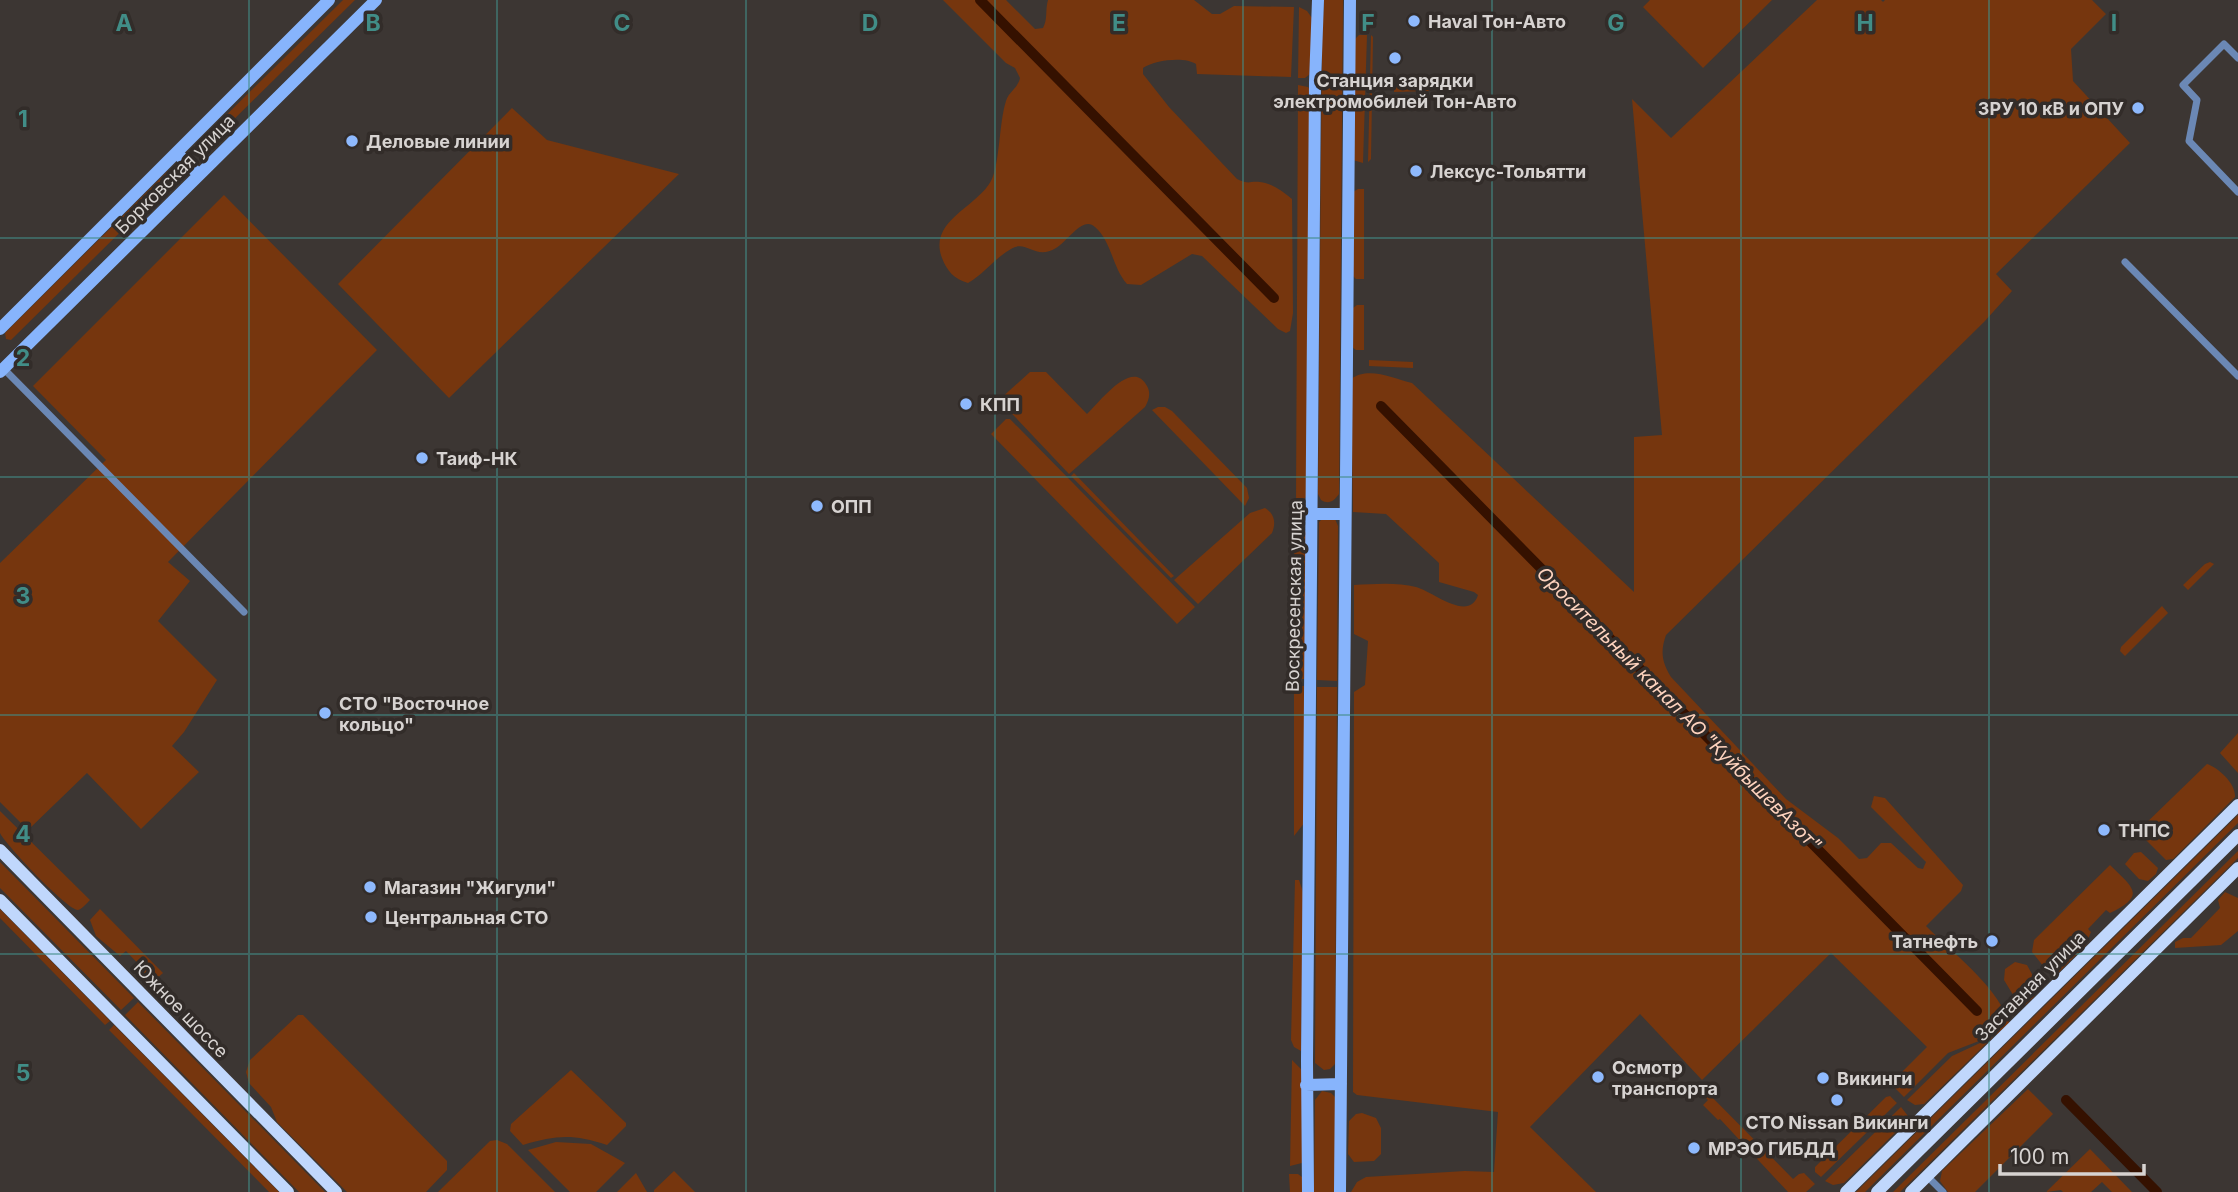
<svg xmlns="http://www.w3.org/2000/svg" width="2238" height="1192" font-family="Inter,sans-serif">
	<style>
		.green { fill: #76360e }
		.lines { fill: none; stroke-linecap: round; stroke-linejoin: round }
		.canal { stroke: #351100; stroke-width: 10 }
		.minor { stroke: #6b88b5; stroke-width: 7 }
		.secondary { stroke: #87b4fc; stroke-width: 12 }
		.primary { stroke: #c0d7fc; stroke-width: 12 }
		.grid { fill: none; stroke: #418d87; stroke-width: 2; stroke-opacity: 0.55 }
		.poi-dot { fill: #8eb9fd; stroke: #322c29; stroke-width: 2.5 }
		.labels { text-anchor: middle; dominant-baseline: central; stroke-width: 7; stroke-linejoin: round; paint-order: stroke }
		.poi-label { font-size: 18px; font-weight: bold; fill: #d7d3d1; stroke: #322c29; text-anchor: start }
		.street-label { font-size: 18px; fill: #d7d3d1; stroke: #322c29 }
		.water-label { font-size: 19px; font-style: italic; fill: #fed3be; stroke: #322c29 }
		.grid-label { font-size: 23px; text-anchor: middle; font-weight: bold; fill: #418d87; stroke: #322c29; stroke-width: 7; stroke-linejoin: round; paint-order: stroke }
	</style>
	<rect width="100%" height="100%" fill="#3c3633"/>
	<path class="green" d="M343,0H355L214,139L209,140L207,136L208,133Z
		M943,0H1006L1035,29L1043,28C1048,19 1045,10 1048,0H1194L1212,14H1220L1234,6L1294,7L1291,77L1197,74L1196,64C1185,56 1154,60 1143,68V74L1169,107L1237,179C1250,185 1248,181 1260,182C1272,183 1283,192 1292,199L1293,313L1290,331L1286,333L1278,329L1202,256L1192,254L1141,285L1127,284C1112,267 1112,242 1095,227C1083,215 1067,242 1056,248C1035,261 1027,239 1011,249C995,258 984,274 968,283C954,279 947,271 942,258C928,221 976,208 991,181C1000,164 999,122 1006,101C1009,91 1018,88 1020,78L1015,68L1006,63Z
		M1324,0H1343L1339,494C1334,501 1329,505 1321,500L1318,494L1322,38Z
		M1650,0H1772L1703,68L1643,7Z
		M1817,0H1881L1883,2L1885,0H2092L2106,14L2071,49L2073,81L2130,143L1996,274L2012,291L1984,322L1666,635C1660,652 1662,662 1671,677L1786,799L1838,838L1859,859L1867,858L1881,843H1891L1918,868L1923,869L1926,862L1871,807L1874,796L1885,798L1963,885L1961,891L1926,926C1952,952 1999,988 2009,1023L1997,1034L1948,1053L1904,1097L1894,1087L1892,1082L1927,1047L1831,953L1702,1080L1640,1014L1530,1127L1596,1192H1351L1357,1182L1366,1177L1465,1171L1494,1172L1498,1112L1357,1095L1353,1092L1354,692L1365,685L1368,641L1354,634V585C1374,584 1397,582 1416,587C1432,591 1469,623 1478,595L1474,592L1439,582V563L1386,514L1353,512L1351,379C1368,366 1393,378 1412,383L1634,592V437L1662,435L1632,99L1671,138Z
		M1299,7L1307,11L1312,18L1310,74L1305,78H1298Z
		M1359,35H1367L1363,163L1353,160L1354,40Z
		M1371,35L1373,37L1371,159L1368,162Z
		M1298,85L1308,87L1311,92L1306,497L1296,506Z
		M1394,86H1428L1430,89L1429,91L1394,92Z
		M512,108L547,140L679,174L449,398L338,284Z
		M168,171H174L175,178L11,340L6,339L5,333Z
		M1358,189H1364V279H1356L1352,275L1353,192Z
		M224,195L377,350L168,562L190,581L158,621L217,680L184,732L172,746L199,772L141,829L87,773L28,830L0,802V563L106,460L33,386Z
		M1357,305H1364V350H1356L1352,347L1353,308Z
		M1369,360L1413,362V368L1369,366Z
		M1030,372H1046L1087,414C1100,402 1132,358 1147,386C1151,393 1149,400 1145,407L1069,474L999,400Z
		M1158,407H1165L1172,411L1247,488L1249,498L1245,506L1152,410Z
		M1006,419H1010L1195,607L1177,624L991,434Z
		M1074,473L1174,576L1171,578L1071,476Z
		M1265,508C1275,514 1276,523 1272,533L1198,604L1174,580L1250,513Z
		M1324,517L1335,519L1338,526L1337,681L1317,680L1319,522Z
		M1300,528L1306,532V679H1294V529Z
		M2210,562L2214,564L2188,590L2183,585L2205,564Z
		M2162,606L2168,613L2125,656L2120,651L2121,647Z
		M1294,686H1306L1305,822L1294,836Z
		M1317,687H1337L1335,1064L1330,1069L1324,1070L1315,1063Z
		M2238,733V773L2220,753Z
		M2207,764C2219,768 2236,784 2235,797L2173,859L2166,860L2140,834V829Z
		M0,811L90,900C87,903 82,909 78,910C67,910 5,844 0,833C0,828 0,817 0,811Z
		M2238,815V823L1865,1192H1856Z
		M2238,851V858L1900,1192H1893Z
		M2141,852L2158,868L2156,874L2148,881L2139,879L2125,864L2134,853Z
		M0,862L134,998L121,1010L0,888Z
		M2110,865C2133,888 2147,895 2110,913L2106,910L2088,929L2091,932L2085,946L2058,973L2048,972L2032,952L2034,940Z
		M1295,880H1299L1304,895L1301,1051L1294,1047L1291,1040Z
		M2225,892L2238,898V931L2221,945L2175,948V942L2183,938H2191L2220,908L2218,900Z
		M0,909L110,1021L105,1025L0,918Z
		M100,909L163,973L147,987L140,977L145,971L126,951L120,956L96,936L90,920Z
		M2015,962L2027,965L2038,985L2034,997L2025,1005L2018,1003L2004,980L2005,969Z
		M138,1002L325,1192H299L125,1015Z
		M298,1015H303L447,1161V1170L426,1192H347L277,1122L271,1107L249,1083L246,1072L250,1060Z
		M114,1025L279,1192H269L109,1030Z
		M1993,1037L1924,1104L1915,1105L1907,1100L1952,1056Z
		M1292,1060L1302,1070V1163L1290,1166Z
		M571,1070L626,1123V1126L607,1145C573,1134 557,1135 523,1145L510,1131L511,1124Z
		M1699,1084L1793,1179L1799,1174L1804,1173L1815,1184L1806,1192H1788L1720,1119L1718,1120L1703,1105L1708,1100L1695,1087Z
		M2028,1089L2053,1114L1975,1192H1948L1940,1181L1942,1171Z
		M1322,1091L1331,1093L1335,1097V1192H1314L1315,1100Z
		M1890,1096L1897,1103L1821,1177L1815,1172V1167L1886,1097Z
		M1901,1107L1908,1116L1907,1121L1844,1183L1833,1185L1825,1181Z
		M1362,1113L1376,1118L1381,1128V1154L1374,1161L1354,1162L1348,1154L1349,1121L1356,1114Z
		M497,1140L507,1144L555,1192H438L490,1141Z
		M556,1142L591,1144L625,1163L596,1192H570L528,1150Z
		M2090,1149L2132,1192H2112L2102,1182L2091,1192H2063L2061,1190L2046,1192Z
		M674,1171L695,1192H654V1190Z
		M636,1173L647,1192H617Z
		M1289,1174H1298L1302,1177L1303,1192H1290Z"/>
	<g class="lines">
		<path class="canal" d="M980,0L1274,298
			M1381,406L1977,1011
			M2066,1100L2157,1192"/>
		<path class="minor" d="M2238,58L2224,44L2183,85L2197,100L2189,141L2238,192
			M2125,262L2238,376
			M4,369L244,612
			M1927,1176L1943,1192"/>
		<path class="secondary" d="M177,153L199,175
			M0,329L329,0
			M0,372L376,0
			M1313,514H1345
			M1306,1085L1341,1084
			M1308,1192L1307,1061L1315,83L1318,0
			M1340,1192L1350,0"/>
		<path class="primary" d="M0,850L336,1192
			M0,900L288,1192
			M1846,1192L2238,805
			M1877,1192L2238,835
			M1911,1192L2238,868"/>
	</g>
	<path class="grid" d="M249,0V1192M497,0V1192M746,0V1192M995,0V1192M1243,0V1192M1492,0V1192M1741,0V1192M1989,0V1192M0,238H2238M0,477H2238M0,715H2238M0,954H2238"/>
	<g class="poi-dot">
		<circle cx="1414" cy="21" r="7"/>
		<circle cx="1395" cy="58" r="7"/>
		<circle cx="2138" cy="108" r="7"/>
		<circle cx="352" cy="141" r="7"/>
		<circle cx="1416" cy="171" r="7"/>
		<circle cx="966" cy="404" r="7"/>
		<circle cx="422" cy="458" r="7"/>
		<circle cx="817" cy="506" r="7"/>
		<circle cx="325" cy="713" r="7"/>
		<circle cx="2104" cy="830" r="7"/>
		<circle cx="370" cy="887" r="7"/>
		<circle cx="371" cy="917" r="7"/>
		<circle cx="1992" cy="941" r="7"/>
		<circle cx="1598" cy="1077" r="7"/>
		<circle cx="1823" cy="1078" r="7"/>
		<circle cx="1837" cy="1100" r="7"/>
		<circle cx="1694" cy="1148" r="7"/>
	</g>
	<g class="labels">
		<g class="poi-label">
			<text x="1428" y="21">Haval Тон-Авто</text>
			<text x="1395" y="80" text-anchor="middle">Станция зарядки<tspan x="1395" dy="21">электромобилей Тон-Авто</tspan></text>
			<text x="2124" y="108" text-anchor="end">ЗРУ 10 кВ и ОПУ</text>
			<text x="366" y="141">Деловые линии</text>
			<text x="1430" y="171">Лексус-Тольятти</text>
			<text x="980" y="404">КПП</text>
			<text x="436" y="458">Таиф-НК</text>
			<text x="831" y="506">ОПП</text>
			<text x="339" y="703">СТО "Восточное<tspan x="339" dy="21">кольцо"</tspan></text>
			<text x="2118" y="830">ТНПС</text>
			<text x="384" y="887">Магазин "Жигули"</text>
			<text x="385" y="917">Центральная СТО</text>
			<text x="1978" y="941" text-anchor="end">Татнефть</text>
			<text x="1612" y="1067">Осмотр<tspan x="1612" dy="21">транспорта</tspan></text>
			<text x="1837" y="1078">Викинги</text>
			<text x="1837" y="1122" text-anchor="middle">СТО Nissan Викинги</text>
			<text x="1708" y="1148">МРЭО ГИБДД</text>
		</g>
		<g class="street-label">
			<text transform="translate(175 174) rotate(-45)">Борковская улица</text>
			<text transform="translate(1294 596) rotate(-89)">Воскресенская улица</text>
			<text transform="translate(2030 986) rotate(-45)">Заставная улица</text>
			<text transform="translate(181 1009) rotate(46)">Южное шоссе</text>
		</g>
		<g class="water-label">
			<text transform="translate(1679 709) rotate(45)">Оросительный канал АО "КуйбышевАзот"</text>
		</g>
	</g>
	<g class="grid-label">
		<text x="124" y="31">A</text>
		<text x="373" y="31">B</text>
		<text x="622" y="31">C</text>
		<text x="870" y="31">D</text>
		<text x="1119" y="31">E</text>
		<text x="1368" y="31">F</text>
		<text x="1616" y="31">G</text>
		<text x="1865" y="31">H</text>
		<text x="2114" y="31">I</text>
		<text x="23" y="127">1</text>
		<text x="23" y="366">2</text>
		<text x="23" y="604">3</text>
		<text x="23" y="842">4</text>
		<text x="23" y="1081">5</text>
	</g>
	<path d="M2000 1164v10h144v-10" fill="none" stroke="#d7d3d1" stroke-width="3.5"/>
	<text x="2010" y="1164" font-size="21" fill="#d7d3d1" stroke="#322c29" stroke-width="5" paint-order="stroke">100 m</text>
</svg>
